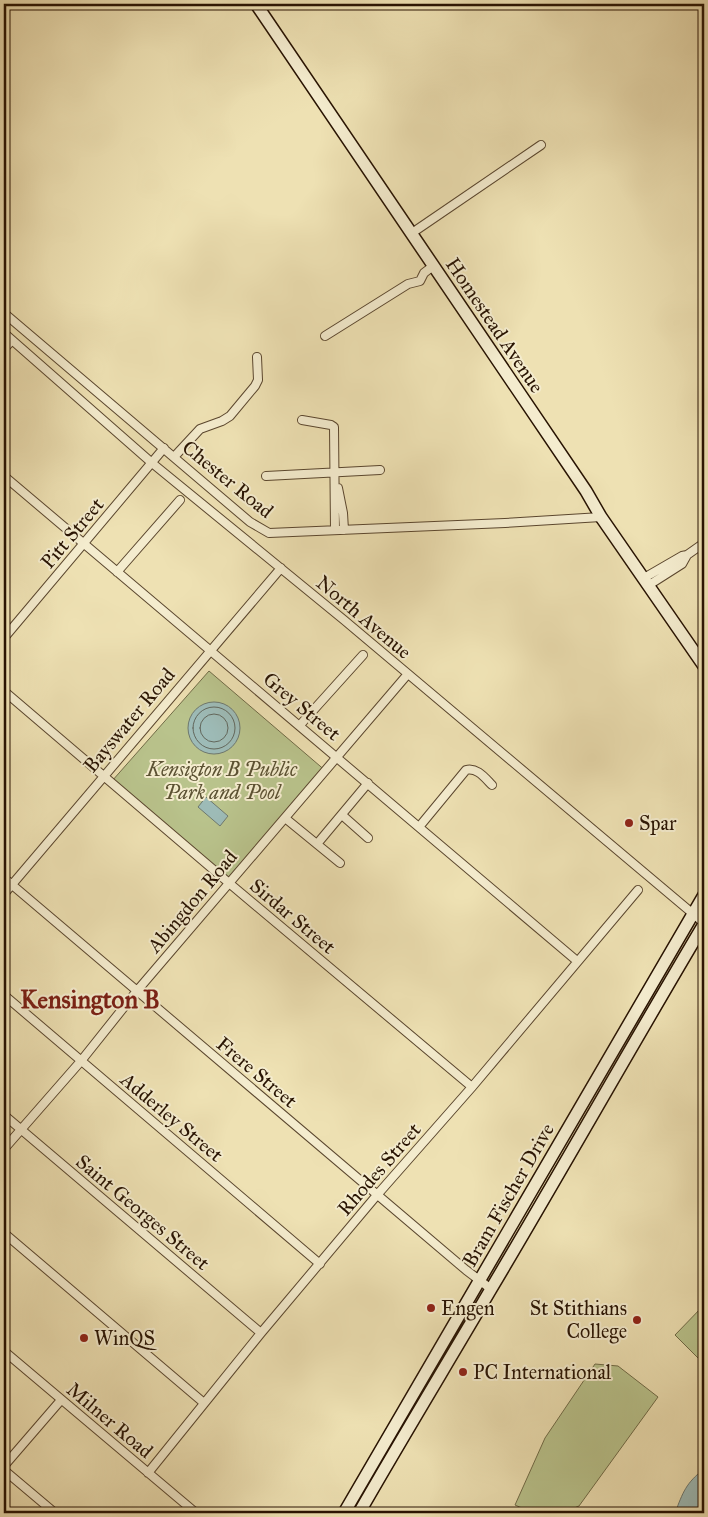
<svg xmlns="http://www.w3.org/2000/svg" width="708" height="1517" font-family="'IM FELL Great Primer',serif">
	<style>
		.green { fill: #b9c38c; stroke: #706b47 }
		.water { fill: #9dbbb7; stroke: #6e786f }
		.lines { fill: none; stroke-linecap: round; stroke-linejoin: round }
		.shore { stroke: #62675c; stroke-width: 1 }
		.street-casing { stroke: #5a462e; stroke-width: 10 }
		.secondary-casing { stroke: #281302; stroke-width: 14 }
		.street { stroke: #f4ecce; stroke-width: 8 }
		.secondary { stroke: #f4ecce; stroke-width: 11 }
		.poi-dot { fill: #8f2418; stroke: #f4ecce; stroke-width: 2 }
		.labels { text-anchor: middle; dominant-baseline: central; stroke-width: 4; stroke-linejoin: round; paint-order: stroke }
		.street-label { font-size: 20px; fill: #281302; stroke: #f4ecce }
		.park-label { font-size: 20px; font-style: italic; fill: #5b5132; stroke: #f4ecce }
		.poi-label { font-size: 20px; fill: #281302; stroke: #f4ecce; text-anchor: start }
		.district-label { font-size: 25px; font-weight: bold; fill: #7a1f14; stroke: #f4ecce }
	</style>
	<rect width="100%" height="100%" fill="#eee1b3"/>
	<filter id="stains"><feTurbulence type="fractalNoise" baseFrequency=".004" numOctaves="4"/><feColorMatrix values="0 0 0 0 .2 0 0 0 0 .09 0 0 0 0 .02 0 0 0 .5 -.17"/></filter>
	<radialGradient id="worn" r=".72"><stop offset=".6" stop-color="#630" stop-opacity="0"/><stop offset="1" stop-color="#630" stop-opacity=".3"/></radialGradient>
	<path class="green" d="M209,671L327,772L230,887L112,781Z
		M704,1305V1364L675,1335Z
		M595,1364L618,1366L658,1397L579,1506C554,1517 539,1516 515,1505L545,1438Z"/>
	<path class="water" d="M188 728a26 26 0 1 1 52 0a26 26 0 1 1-52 0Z
		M206,797L228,816L220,826L198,807Z
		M704,1469V1513H675C683,1492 686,1483 704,1469Z"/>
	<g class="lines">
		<path class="shore" d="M193 728a21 21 0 1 1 42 0a21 21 0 1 1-42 0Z
			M200 728a14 14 0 1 1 28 0a14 14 0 1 1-28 0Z"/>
		<g class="street-casing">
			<path id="street" d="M412,233L541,145
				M4,313L250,522L269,533L505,523L601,517
				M4,333L152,463L344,620L704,923
				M325,336L408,284L420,281L424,273L433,266
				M4,349L12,340
				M302,420L331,425L334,427L335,530
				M174,457L200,429L222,421L230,416L255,386L258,380L257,357
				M4,476L577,961
				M266,476L380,470
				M338,488L343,513L344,530
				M117,572L180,500
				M644,578L682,556L687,555L704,543
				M649,585L682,564L687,555
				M4,638L164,448
				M4,691L229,883L472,1087
				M300,725L363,655
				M342,815L368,838
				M285,818L340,863
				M419,827L466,770C477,767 485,778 492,785
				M317,844L368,783
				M4,878L466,1270L491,1289
				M4,894L281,568
				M4,995L320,1264
				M4,1115L261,1333
				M4,1149L81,1061L136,992L407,675
				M4,1233L204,1403
				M4,1351L196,1513
				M4,1466L61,1400
				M4,1470L55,1513
				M148,1473L261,1333L377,1195L472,1087L638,890"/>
		</g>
		<g class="secondary-casing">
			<path id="secondary" d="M256,4L586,491L601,517L704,666
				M344,1513L704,895
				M359,1513C402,1438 447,1364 491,1289C563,1168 632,1045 704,924"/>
		</g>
		<use href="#street" class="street"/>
		<use href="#secondary" class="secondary"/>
	</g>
	<g class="poi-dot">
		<circle cx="629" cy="823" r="5"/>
		<circle cx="431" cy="1308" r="5"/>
		<circle cx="637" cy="1320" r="5"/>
		<circle cx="84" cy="1338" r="5"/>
		<circle cx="463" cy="1372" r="5"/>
	</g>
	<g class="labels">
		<g class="street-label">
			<text transform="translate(495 325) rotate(56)">Homestead Avenue</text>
			<text transform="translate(228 479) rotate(39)">Chester Road</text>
			<text transform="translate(72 533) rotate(-50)">Pitt Street</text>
			<text transform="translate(364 617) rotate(40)">North Avenue</text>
			<text transform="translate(302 706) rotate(40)">Grey Street</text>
			<text transform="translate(129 720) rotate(-50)">Bayswater Road</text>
			<text transform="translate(192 901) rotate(-50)">Abingdon Road</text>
			<text transform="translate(293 916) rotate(40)">Sirdar Street</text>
			<text transform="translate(257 1072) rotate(40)">Frere Street</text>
			<text transform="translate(172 1117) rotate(40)">Adderley Street</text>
			<text transform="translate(379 1169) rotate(-49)">Rhodes Street</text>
			<text transform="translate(508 1195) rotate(-60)">Bram Fischer Drive</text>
			<text transform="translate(143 1212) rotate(40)">Saint Georges Street</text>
			<text transform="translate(110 1420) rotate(40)">Milner Road</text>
		</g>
		<g class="park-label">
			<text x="222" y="769">Kensigton B Public<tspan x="222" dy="23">Park and Pool</tspan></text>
		</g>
		<g class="poi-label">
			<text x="639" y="823">Spar</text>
			<text x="441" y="1308">Engen</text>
			<text x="627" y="1308" text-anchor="end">St Stithians<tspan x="627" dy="23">College</tspan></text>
			<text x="94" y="1338">WinQS</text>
			<text x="473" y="1372">PC International</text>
		</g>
		<g class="district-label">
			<text x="90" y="999">Kensington B</text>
		</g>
	</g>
	<rect width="708" height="1517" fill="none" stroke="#eee1b3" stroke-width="20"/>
	<rect x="5" y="5" width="698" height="1507" fill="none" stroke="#281302" stroke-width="2.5"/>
	<rect x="10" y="10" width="688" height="1497" fill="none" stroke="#281302"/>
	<rect width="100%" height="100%" filter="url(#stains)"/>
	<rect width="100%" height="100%" fill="url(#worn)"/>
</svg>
